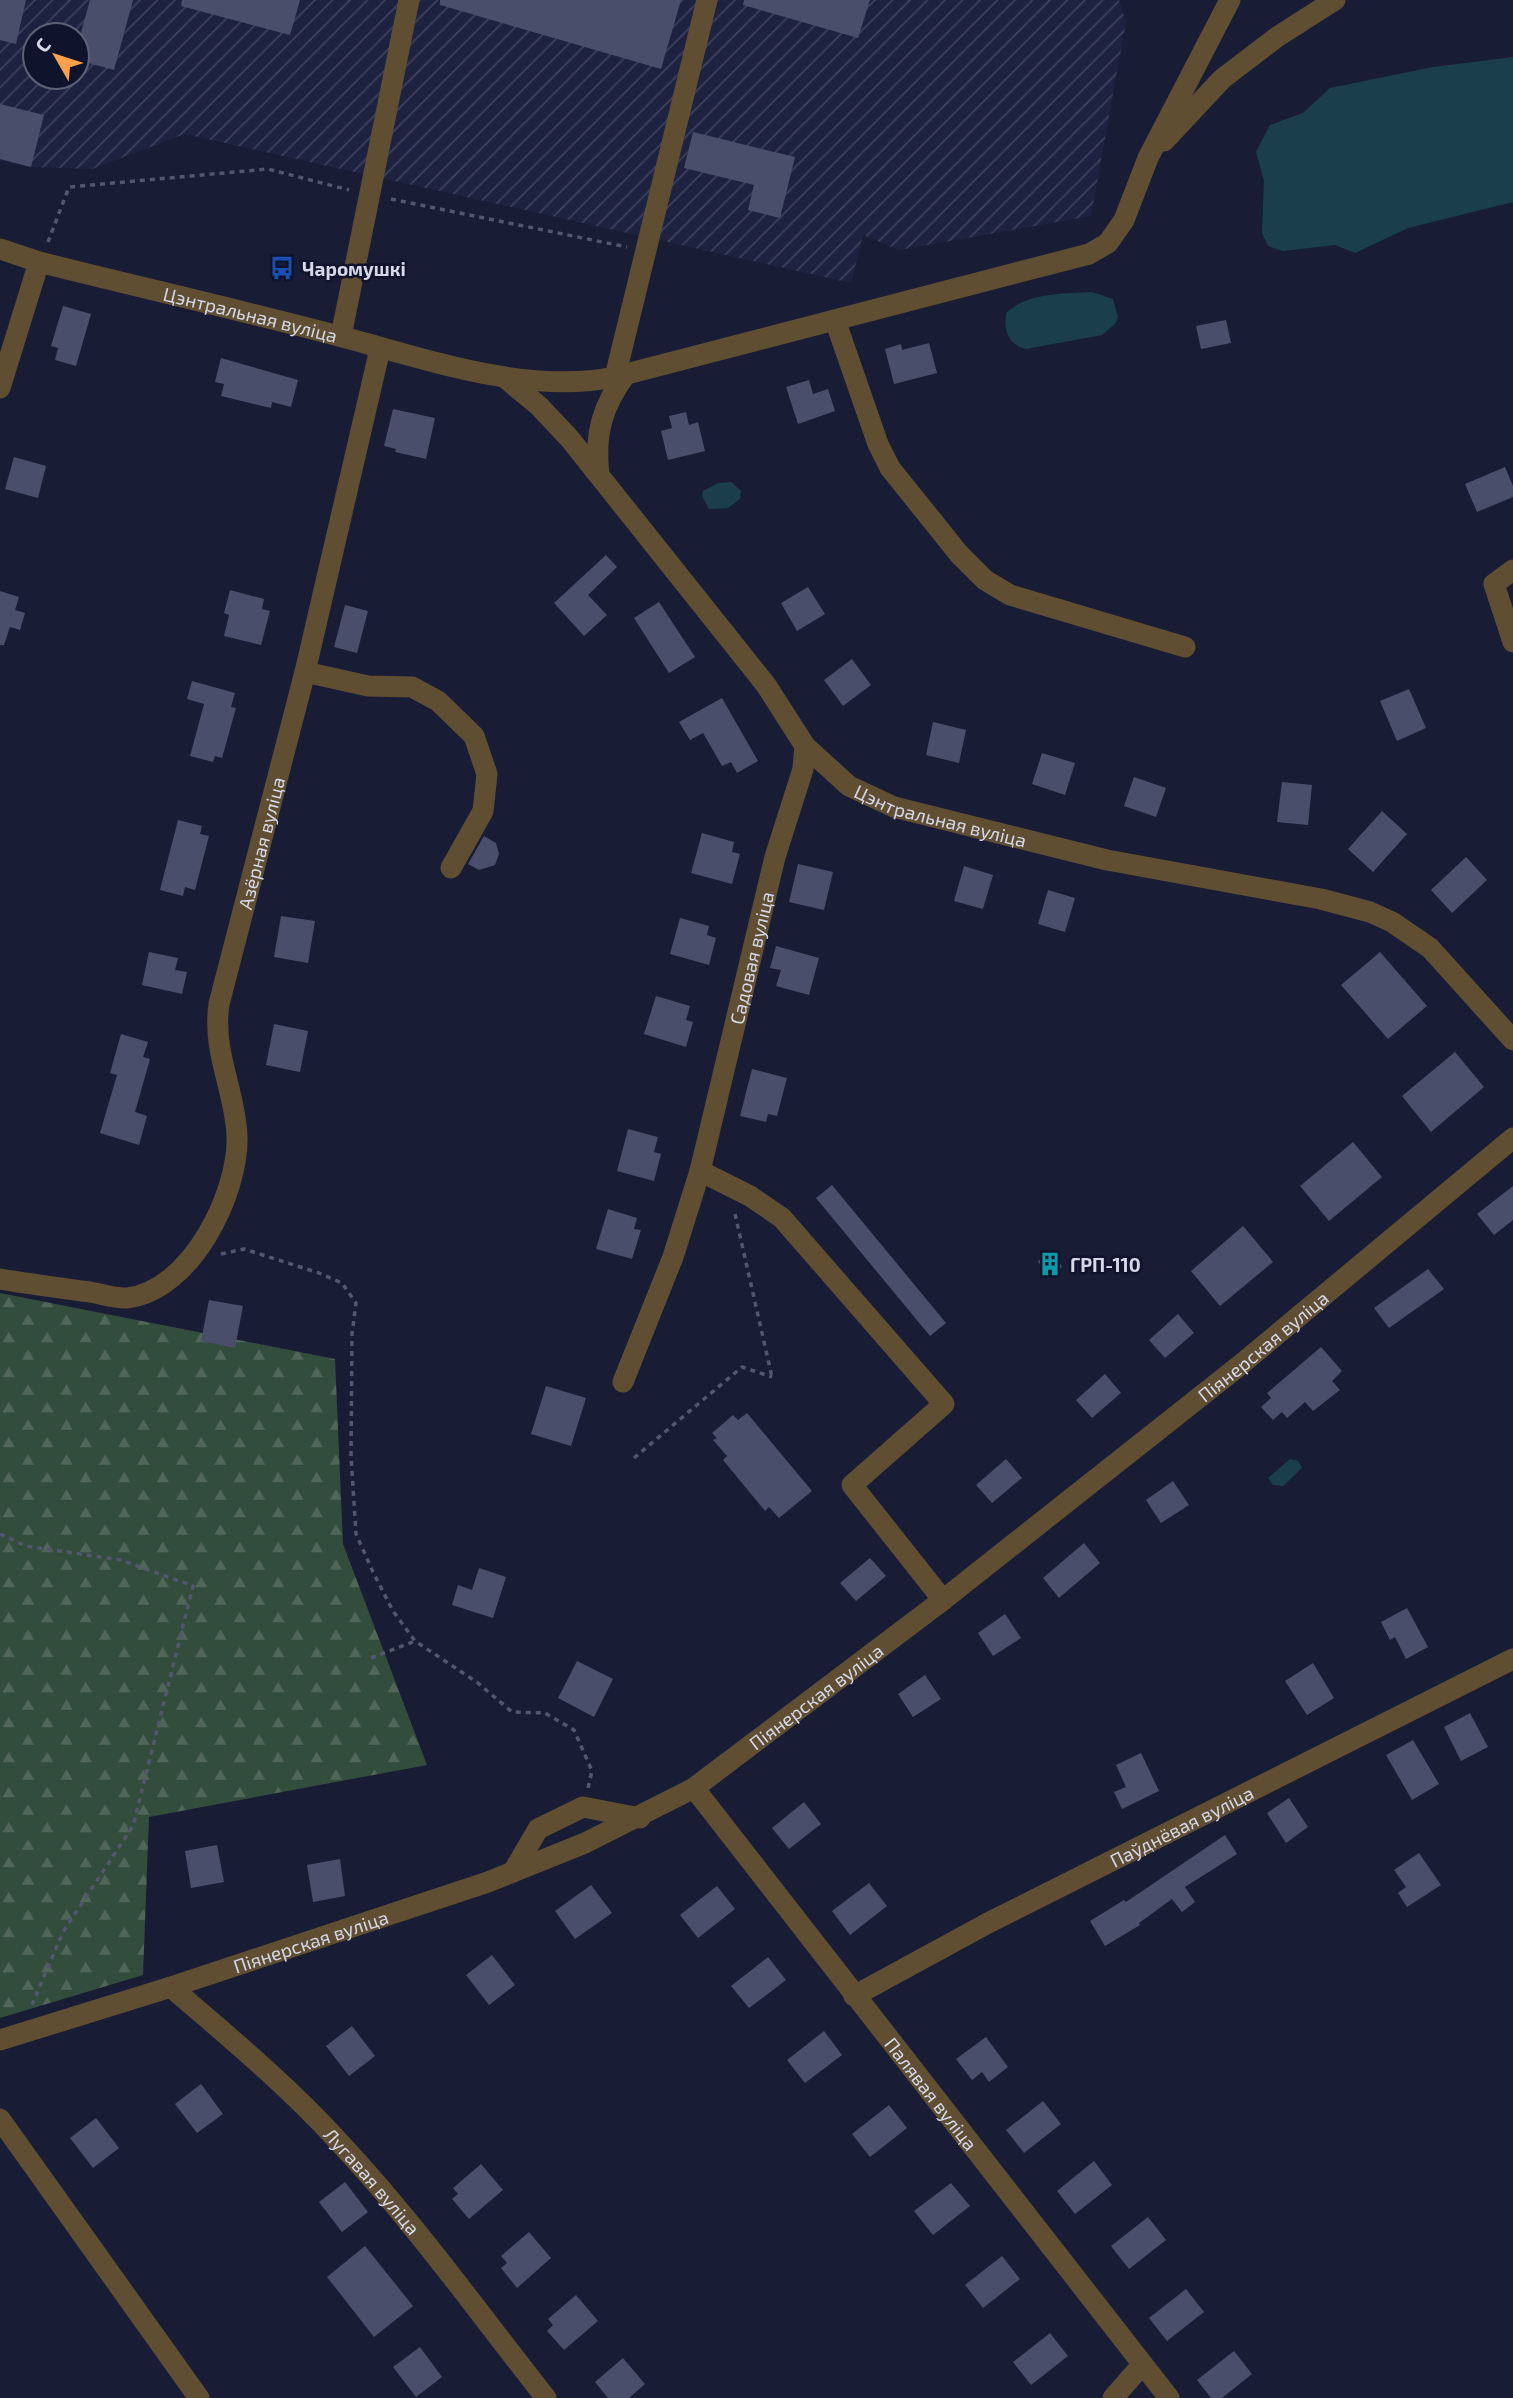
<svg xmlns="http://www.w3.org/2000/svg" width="1513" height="2398" font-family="'Exo 2',sans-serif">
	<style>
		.industrial { fill: url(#industrial-furrows); fill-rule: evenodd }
		.forest { fill: url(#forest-firs) }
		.water { fill: #1b3f4a }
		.building { fill: #494f6b }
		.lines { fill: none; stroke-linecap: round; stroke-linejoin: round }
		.path { stroke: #52576d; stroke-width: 3.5; stroke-dasharray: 5 5; stroke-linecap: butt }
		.minor { stroke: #604e33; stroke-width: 21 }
		.labels { text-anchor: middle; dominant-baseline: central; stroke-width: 5; stroke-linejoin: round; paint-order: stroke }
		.poi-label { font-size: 19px; font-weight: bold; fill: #d4d8e9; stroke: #0f132b; text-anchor: start }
		.street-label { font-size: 19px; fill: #d4d8e9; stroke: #0f132b }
	</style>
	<defs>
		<pattern id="industrial-furrows" width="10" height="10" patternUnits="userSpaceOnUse" patternTransform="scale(1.75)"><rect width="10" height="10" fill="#1d2241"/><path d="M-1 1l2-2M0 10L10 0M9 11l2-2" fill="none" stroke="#3d415c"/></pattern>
		<pattern id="forest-firs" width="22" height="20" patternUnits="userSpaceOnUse" patternTransform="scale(1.75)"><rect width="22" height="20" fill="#334d3d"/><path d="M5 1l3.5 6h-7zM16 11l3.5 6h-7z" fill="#506659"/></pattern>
	</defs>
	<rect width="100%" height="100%" fill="#181d35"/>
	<path class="industrial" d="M0,0H1119L1126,22L1091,216L899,250L863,235L851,283L185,134L92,169L31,167L0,160ZM35,35H77V77H35Z"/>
	<path class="forest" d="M0,1293L335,1359L343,1544L427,1765L149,1817L143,1975L0,2018Z"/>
	<path class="water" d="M1513,57V202L1408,228L1355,253L1335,245L1283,251L1268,246L1262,233L1264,181L1256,152L1270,125L1303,113L1330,88L1433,67Z
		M1092,292L1113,299L1118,317L1115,324L1102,335L1026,349C1009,346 1002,328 1007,312C1030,292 1063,294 1092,292Z
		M731,482L741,491L740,499L728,508L709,509L702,496L703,491L718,483Z
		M1290,1459L1298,1461L1302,1468L1283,1486L1273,1485L1268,1478Z"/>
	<path class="building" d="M0,0H26L16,44L0,40Z
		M90,0H133L114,70L77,60V47Z
		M182,0H300L290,35L181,6Z
		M440,0H681L661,69L440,5Z
		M744,0H870L858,38L743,5Z
		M0,104L44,115L31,167L0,159Z
		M693,132L795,157L780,218L748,210L754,185L684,168Z
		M63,306L91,314L76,366L55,360L58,348L51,346Z
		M1226,320L1231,343L1201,349L1196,326Z
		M929,343L937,373L894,384L885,349L901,344L902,350Z
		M221,358L298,380L291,407L272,402L271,408L221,396L224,384L215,382Z
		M809,380L813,394L828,389L835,411L798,424L786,387Z
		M393,409L435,418L426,459L395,452L396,449L384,446Z
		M686,412L689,425L698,422L705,451L668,460L661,431L672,428L669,416Z
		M14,457L46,466L38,498L5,489Z
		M1505,467L1513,486V497L1477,512L1465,484Z
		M606,555L617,567L588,595L607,615L584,636L554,603Z
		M808,587L825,614L797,631L781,603Z
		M230,590L264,599L262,609L270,611L261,645L224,636L229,615L224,613Z
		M0,591L19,597L15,610L25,613L20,630L10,627L4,645H0Z
		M659,602L695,657L669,673L634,618Z
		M345,605L368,611L357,653L334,647Z
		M852,659L871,685L843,706L824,680Z
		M192,681L235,693L231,707L236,708L222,758L215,756L213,762L190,756L204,704L187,699Z
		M1409,689L1426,728L1397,741L1380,701Z
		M722,698L758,761L737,773L731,762L722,766L703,733L690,740L679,722Z
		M933,722L966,730L959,763L926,755Z
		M1042,753L1075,763L1065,795L1032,784Z
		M1134,777L1166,788L1156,817L1124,806Z
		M1282,782L1312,785L1308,825L1277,822Z
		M1382,811L1407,834L1373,872L1348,849Z
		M178,820L202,826L200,834L209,836L195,890L185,887L183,896L160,890Z
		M702,833L734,842L732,852L740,854L732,884L691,873Z
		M484,836L496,843L499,854L495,865L479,870L468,864Z
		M1466,857L1487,880L1452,913L1431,890Z
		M798,864L833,872L824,910L789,902Z
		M964,866L993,875L983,909L954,901Z
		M1048,890L1075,898L1065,932L1038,924Z
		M281,916L315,921L308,963L274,957Z
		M680,918L709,926L707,935L716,938L709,965L670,954Z
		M776,946L819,958L809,995L776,986L781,970L770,968Z
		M149,952L178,958L175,970L187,972L182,994L142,985Z
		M1380,952L1427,1006L1388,1039L1341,985Z
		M656,996L690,1006L686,1020L693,1022L686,1047L644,1034Z
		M274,1024L308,1031L300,1072L266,1065Z
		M121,1034L148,1042L143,1057L150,1059L135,1112L147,1116L139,1145L100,1133L117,1075L110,1073Z
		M1455,1052L1484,1087L1431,1132L1402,1096Z
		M752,1069L787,1078L777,1116L768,1114L766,1122L740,1116Z
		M628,1129L658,1137L654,1152L661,1154L654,1181L617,1171Z
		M1353,1142L1382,1177L1329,1221L1300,1186Z
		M832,1185L946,1323L930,1336L816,1198Z
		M1513,1186V1220L1494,1235L1477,1214Z
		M608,1209L637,1218L634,1229L641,1230L632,1259L596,1249Z
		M1243,1226L1273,1262L1220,1306L1191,1271Z
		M1054,1252L1062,1267L1046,1275L1038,1261Z
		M1428,1269L1444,1289L1389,1328L1374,1308Z
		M209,1300L243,1306L235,1348L201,1341Z
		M1178,1314L1194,1333L1165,1358L1149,1340Z
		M1321,1347L1342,1371L1332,1381L1340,1390L1313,1411L1305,1402L1287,1418L1282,1412L1273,1420L1261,1407L1271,1398L1267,1393Z
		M1105,1374L1121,1393L1092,1418L1076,1400Z
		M546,1386L586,1398L571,1446L531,1434Z
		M747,1413L812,1491L779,1518L769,1507L765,1511L723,1460L727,1456L713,1440L717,1438L712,1433L733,1415L738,1420Z
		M1006,1459L1022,1478L992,1503L976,1485Z
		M1173,1481L1189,1505L1161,1523L1146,1500Z
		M1084,1543L1100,1563L1059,1598L1043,1578Z
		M870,1558L886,1576L856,1601L840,1583Z
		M479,1568L506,1577L493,1618L452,1605L458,1585L472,1590Z
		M1407,1608L1428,1647L1406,1659L1395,1637L1390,1640L1381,1622Z
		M1005,1614L1021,1638L993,1656L978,1633Z
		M577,1661L613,1679L594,1717L558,1698Z
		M1313,1663L1334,1698L1307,1715L1285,1681Z
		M925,1675L941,1699L913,1717L898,1694Z
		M1470,1713L1488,1747L1461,1761L1444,1727Z
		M1413,1740L1439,1784L1412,1800L1386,1755Z
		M1141,1753L1159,1791L1122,1809L1114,1792L1126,1787L1116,1765Z
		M1289,1798L1308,1827L1286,1843L1267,1813Z
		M804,1802L821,1824L789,1849L772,1828Z
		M1225,1835L1237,1854L1185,1887L1195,1902L1182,1912L1172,1899L1139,1923L1140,1925L1105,1946L1090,1921L1124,1900L1126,1902Z
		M217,1845L224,1882L191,1888L185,1851Z
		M1419,1853L1441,1885L1407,1907L1398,1893L1406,1887L1394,1870Z
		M340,1859L345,1896L313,1902L307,1865Z
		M869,1883L887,1906L850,1935L832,1911Z
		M591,1885L612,1913L575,1939L555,1911Z
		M717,1886L735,1909L698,1938L680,1915Z
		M492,1955L515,1985L489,2005L466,1975Z
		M768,1957L786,1980L749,2008L731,1986Z
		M352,2026L375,2056L349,2076L326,2046Z
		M824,2031L842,2055L805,2083L787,2060Z
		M986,2037L1008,2067L989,2082L982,2072L972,2080L956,2059Z
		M201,2084L223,2114L197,2133L175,2104Z
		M1043,2101L1061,2124L1024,2153L1006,2130Z
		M889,2105L907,2128L870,2157L852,2134Z
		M96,2118L119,2148L93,2168L70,2138Z
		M1094,2161L1112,2185L1075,2214L1057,2191Z
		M481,2164L503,2190L469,2219L452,2199L458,2194L453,2188Z
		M345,2182L368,2212L342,2232L319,2202Z
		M951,2183L970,2206L933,2235L914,2211Z
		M1148,2217L1166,2240L1129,2269L1111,2246Z
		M529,2232L551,2258L517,2288L501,2268L507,2263L501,2256Z
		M365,2246L413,2306L374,2337L327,2277Z
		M1002,2256L1020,2279L983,2308L965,2285Z
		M1186,2289L1204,2312L1167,2341L1149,2318Z
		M576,2295L598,2321L564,2350L547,2331L553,2325L548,2319Z
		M1050,2333L1068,2356L1031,2385L1013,2362Z
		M420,2347L442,2377L416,2397L393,2367Z
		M1234,2351L1252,2374L1222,2398H1211L1197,2380Z
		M623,2358L645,2384L629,2398H608L595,2382Z"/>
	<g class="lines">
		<path class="path" d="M391,199L627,247
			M48,242L69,187L268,169L349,190
			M735,1214L772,1377
			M221,1254L244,1249L319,1273L342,1283L356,1303L352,1334L351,1456L356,1534L373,1572L393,1611L415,1641L478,1683L512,1712L545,1713L574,1730L592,1771L588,1788
			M634,1458L742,1367L772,1377
			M0,1534L26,1546L121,1560L193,1586L133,1826L63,1932L31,2007
			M371,1658L415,1641"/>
		<g class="minor">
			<path d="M1164,141L1222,79L1277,37L1335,0"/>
			<path id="s1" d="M0,249L39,262C139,287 240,310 339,336C426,359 526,395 615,377L1089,254L1108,243L1124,220L1148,158L1230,0"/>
			<path d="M835,320L878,444L890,468L959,554L985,580L1010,595L1185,647"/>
			<path d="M341,336L409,0"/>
			<path id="s2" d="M504,377L539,406L570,439L766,685L805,746L849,786L894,807L1107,860L1321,899L1370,912L1392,922L1430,948L1513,1040"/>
			<path d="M615,377L707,0"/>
			<path d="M0,388L39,262"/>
			<path d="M599,475C594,435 602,406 626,374"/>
			<path d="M1513,570L1494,584L1513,642"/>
			<path d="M305,672L368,686L412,687L438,701L474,736L487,774L483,811L451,868"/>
			<path d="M700,1171L750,1196L782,1218L944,1404L852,1485L943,1600"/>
			<path id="s3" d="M0,1279C30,1284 60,1288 90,1292C102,1294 116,1299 127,1298C191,1291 239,1193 237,1136C235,1089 212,1053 219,1004L305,672L380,349"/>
			<path id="s4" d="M623,1382L673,1257L700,1171L775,857L803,769L805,746"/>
			<path id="s5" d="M694,1788L1169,2398"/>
			<path d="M513,1872L538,1829L583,1807L640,1818"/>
			<path id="s6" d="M171,1987C229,2037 288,2086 339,2142C414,2222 478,2312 546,2398"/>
			<path id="s7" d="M854,1996L988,1923L1513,1659"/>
			<path id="s8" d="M0,2040L171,1987L488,1882L585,1843L694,1788L943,1600L1239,1366L1513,1138"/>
			<path d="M0,2119L199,2398"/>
			<path d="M1113,2398L1142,2365"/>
		</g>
	</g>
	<defs>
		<g id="bus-bare" transform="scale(1.89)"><path d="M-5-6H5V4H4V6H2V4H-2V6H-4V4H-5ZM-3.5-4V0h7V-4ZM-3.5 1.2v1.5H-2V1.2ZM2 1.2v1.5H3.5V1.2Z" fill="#1a4fb4" stroke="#0f132b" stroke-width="2.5" paint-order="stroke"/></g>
		<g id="building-bare" transform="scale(1.89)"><path d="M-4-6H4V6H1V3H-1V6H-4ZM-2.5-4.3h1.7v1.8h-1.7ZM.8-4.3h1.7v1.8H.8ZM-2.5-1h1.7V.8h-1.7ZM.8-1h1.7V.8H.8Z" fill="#0f9aa8" stroke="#0f132b" stroke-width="2.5" paint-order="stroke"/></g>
	</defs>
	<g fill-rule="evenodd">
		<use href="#bus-bare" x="282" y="268"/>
		<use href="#building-bare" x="1050" y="1264"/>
	</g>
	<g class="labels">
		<g class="poi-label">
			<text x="302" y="268">Чаромушкі</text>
			<text x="1070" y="1264">ГРП-110</text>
		</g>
		<g class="street-label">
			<text stroke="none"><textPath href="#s1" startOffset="259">Цэнтральная вуліца</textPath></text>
			<text stroke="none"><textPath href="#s2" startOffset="634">Цэнтральная вуліца</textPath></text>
			<text stroke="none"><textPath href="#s3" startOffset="639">Азёрная вуліца</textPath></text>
			<text stroke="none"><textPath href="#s4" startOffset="444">Садовая вуліца</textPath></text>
			<text stroke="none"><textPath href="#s8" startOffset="1460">Піянерская вуліца</textPath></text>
			<text stroke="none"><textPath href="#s8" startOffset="892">Піянерская вуліца</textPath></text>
			<text stroke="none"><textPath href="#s7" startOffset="369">Паўднёвая вуліца</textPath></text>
			<text stroke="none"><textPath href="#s8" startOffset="326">Піянерская вуліца</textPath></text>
			<text stroke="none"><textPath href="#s5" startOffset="387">Палявая вуліца</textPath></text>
			<text stroke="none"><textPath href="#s6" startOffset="280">Лугавая вуліца</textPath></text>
		</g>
	</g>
	<g transform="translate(56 56) rotate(309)"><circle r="33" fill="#0f132b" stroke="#5e6277" stroke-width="2"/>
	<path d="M0-5L12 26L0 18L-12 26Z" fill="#f9a04c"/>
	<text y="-10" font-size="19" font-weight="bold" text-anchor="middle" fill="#d4d8e9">С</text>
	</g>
</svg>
